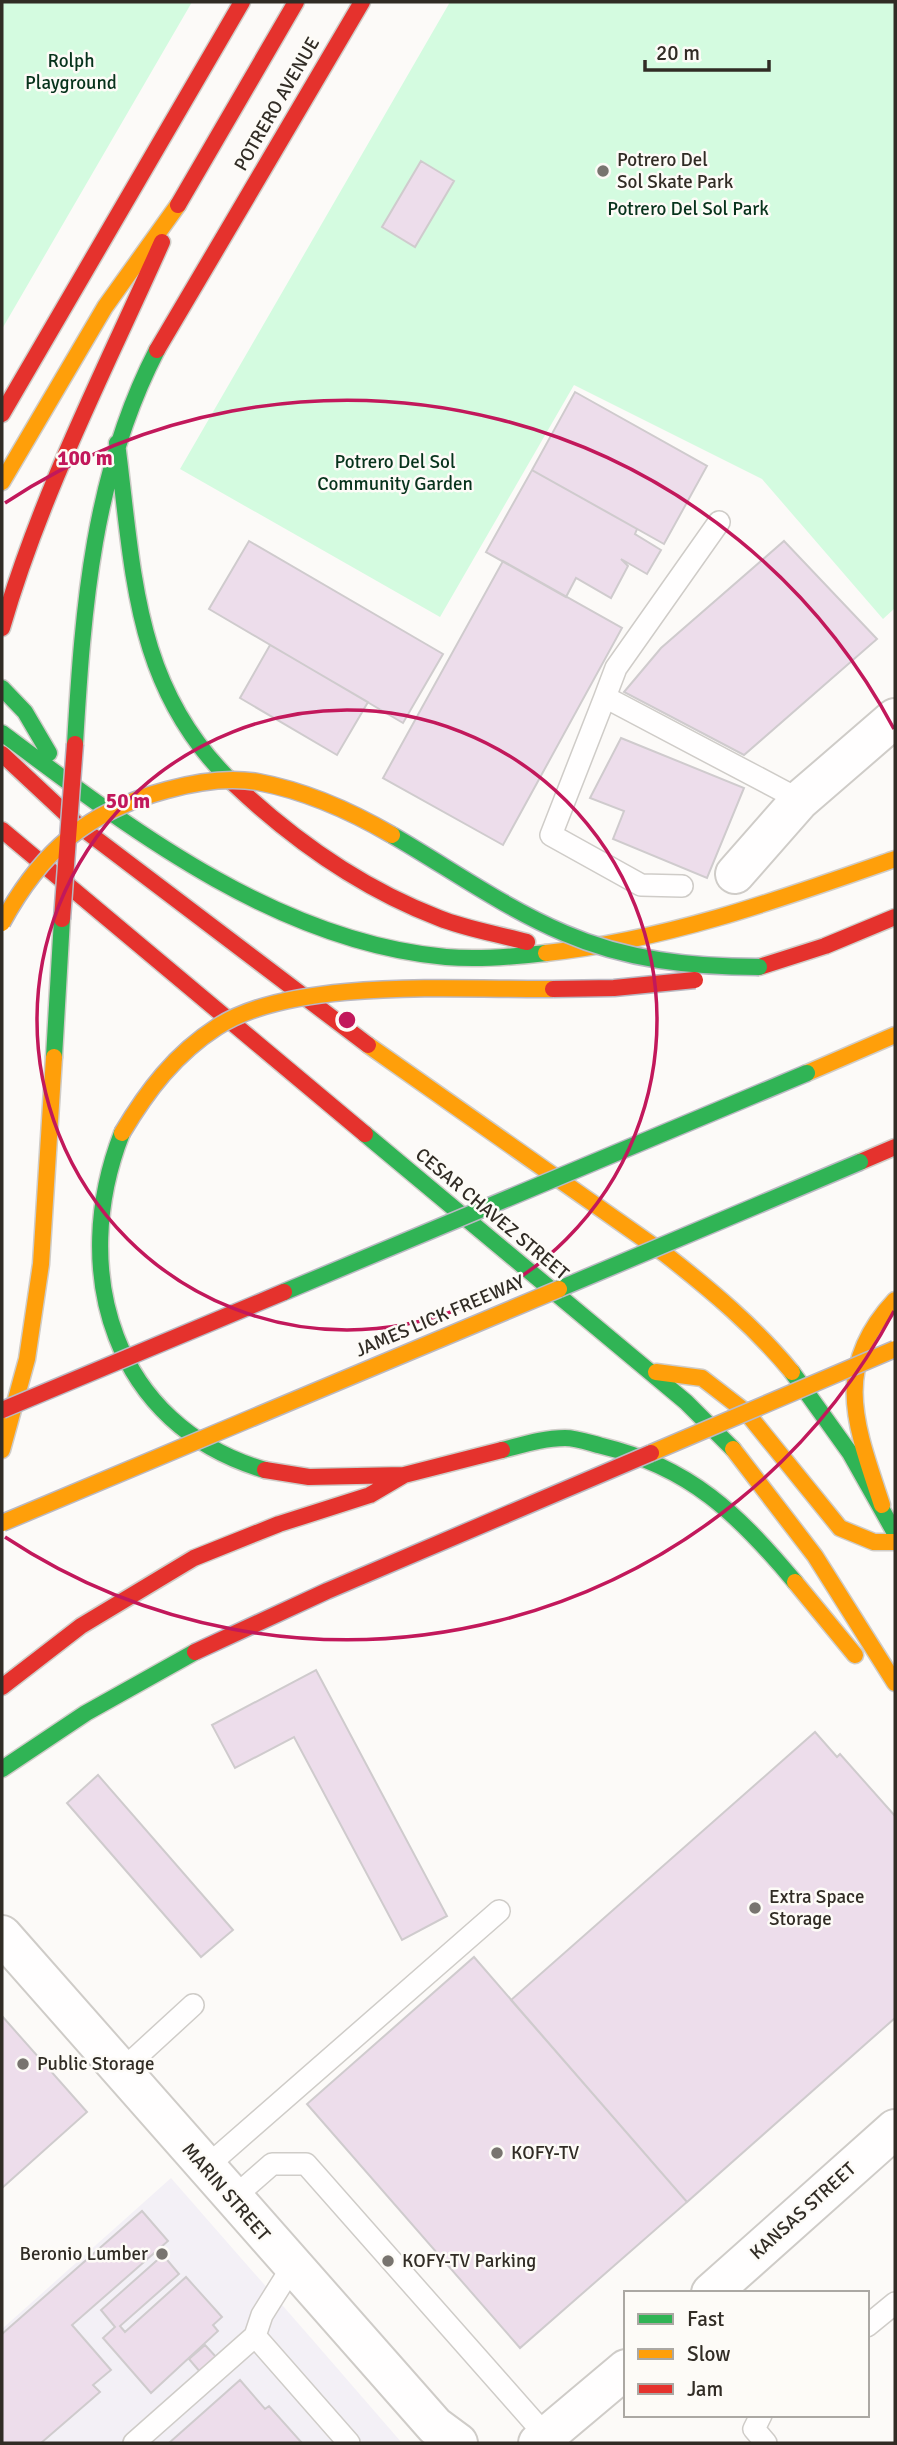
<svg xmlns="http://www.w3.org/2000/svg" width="897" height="2445" font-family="Signika,sans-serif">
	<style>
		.commercial { fill: #f3f0f6 }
		.green { fill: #d4fbe0 }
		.building { fill: #edddeb; stroke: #cfcbcd; stroke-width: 2 }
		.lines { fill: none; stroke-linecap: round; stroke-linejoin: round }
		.lane-casing { stroke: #cfccc8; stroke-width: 24 }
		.street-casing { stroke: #cfccc8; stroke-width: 42 }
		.fast-casing { stroke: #cfccc8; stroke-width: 19 }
		.slow-casing { stroke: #cfccc8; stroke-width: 19 }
		.jam-casing { stroke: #cfccc8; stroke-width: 19 }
		.lane { stroke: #fffefe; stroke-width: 21 }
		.street { stroke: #fffefe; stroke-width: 38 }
		.fast { stroke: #30b455; stroke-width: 16 }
		.slow { stroke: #ff9f0a; stroke-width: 16 }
		.jam { stroke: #e5322d; stroke-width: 16 }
		.fast-bridge-casing { stroke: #bab9c3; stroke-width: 19; stroke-linecap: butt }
		.slow-bridge-casing { stroke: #bab9c3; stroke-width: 19; stroke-linecap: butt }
		.jam-bridge-casing { stroke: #bab9c3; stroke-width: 19; stroke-linecap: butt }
		.fast-bridge { stroke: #30b455; stroke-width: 16 }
		.slow-bridge { stroke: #ff9f0a; stroke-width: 16 }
		.jam-bridge { stroke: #e5322d; stroke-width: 16 }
		.ring { fill: none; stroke: #c2185b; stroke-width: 3.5 }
		.poi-dot { fill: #78746f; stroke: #fdfbf7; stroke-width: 2.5 }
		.labels { text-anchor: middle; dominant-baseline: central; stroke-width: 5; stroke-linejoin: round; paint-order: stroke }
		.park-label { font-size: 19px; fill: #07331c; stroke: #fdfbf7 }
		.street-label { font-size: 19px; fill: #312c25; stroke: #fdfbf7 }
		.poi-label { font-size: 19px; fill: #312c25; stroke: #fdfbf7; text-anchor: start }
		.centre { fill: #c2185b; stroke: #fdfbf7; stroke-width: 3.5 }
		.ring-label { font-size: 21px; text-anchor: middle; font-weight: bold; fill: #c2185b; stroke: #fdfbf7; stroke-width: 5; stroke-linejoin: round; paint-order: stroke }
	</style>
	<rect width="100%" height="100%" fill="#fcfaf8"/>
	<path class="commercial" d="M171,2178L311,2338L402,2443H2V2329Z"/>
	<path class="green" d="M2,2H192L2,329Z
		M450,2H895V608L883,619L762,479L574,385L440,617L180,469Z"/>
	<path class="building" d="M421,161L454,181L415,247L382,227Z
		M575,392L707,466L664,544L532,470Z
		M532,470L637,529L635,534L661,550L647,574L621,559L628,566L611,598L576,578L566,597L486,552Z
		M249,541L443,654L403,723L209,609Z
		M784,541L877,639L744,755L624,692L661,648Z
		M503,561L622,628L503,845L383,778Z
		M270,645L368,702L337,755L240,698Z
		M621,738L744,788L707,878L613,839L624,811L590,798Z
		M316,1670L447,1916L402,1940L294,1737L235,1768L212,1725Z
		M815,1732L837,1757L840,1754L895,1816V2018L687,2202L511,2000Z
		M98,1775L233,1930L201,1957L67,1803Z
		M474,1957L687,2202L520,2348L307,2104Z
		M2,2016L87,2112L2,2188Z
		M142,2211L168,2241L72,2325L111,2370L93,2385L100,2392L41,2443H2V2334Z
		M163,2255L179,2274L120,2326L125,2332L186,2277L222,2317L213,2325L218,2331L151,2393L103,2338L115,2327L101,2310Z
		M205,2345L217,2358L201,2373L189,2359Z
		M240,2380L265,2409L269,2406L302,2443H169Z"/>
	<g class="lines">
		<g class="lane-casing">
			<path id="lane" d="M719,522L616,668L605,697L800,800
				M605,697L551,835L641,885L682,886
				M120,2072L193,2005
				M205,2168L499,1911
				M232,2199L272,2164H306L548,2438
				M867,2326L895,2303
				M255,2336L349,2443
				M761,2415L754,2429L766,2443
				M134,2443L255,2336L262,2315L292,2267"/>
		</g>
		<g class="street-casing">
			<path id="street" d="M735,874L800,800L895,718
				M2,1935L435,2426L458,2443
				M711,2293L895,2129
				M538,2443L626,2369"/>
		</g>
		<g class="fast-casing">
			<path id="fast" d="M117,443C134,572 133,687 233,783
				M2,688L25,712L49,753
				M2,733C132,830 278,942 446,957C479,960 513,957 546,953
				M75,744C83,607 93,474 157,350
				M54,1057L62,919
				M122,1133C68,1271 113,1426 265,1470
				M365,1134L686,1402L733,1449
				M792,1372L850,1453L895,1533
				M502,1450C522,1445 543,1438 565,1438C577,1438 590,1443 602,1446C690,1467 738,1514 795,1582
				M2,1769L86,1713L195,1652"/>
		</g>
		<g class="slow-casing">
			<path id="slow" d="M2,482L105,307L178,205
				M546,953C667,940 781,899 895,859
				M368,1045L665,1254C711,1290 755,1327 792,1372
				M807,1073L895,1035
				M656,1372L702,1378L746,1412L840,1528L874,1542H895
				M733,1449L815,1556L895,1683
				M2,1450L27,1359L41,1264L54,1057
				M882,1505C856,1426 831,1368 895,1300
				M795,1582L855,1655"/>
		</g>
		<g class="jam-casing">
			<path id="jam" d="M178,205L296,2
				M229,228L362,2
				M157,350L229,228
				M2,414L242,2
				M2,628C41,493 105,370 162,242
				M2,754L78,825L368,1045
				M233,783C293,840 361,888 439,918C466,929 498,934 527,942
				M2,830L365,1134
				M759,967L825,946L895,917
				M860,1162L895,1147
				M265,1470L309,1477L404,1475
				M2,1687L81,1626L194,1558L279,1524L370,1495L404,1475L502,1450"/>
		</g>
		<use href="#lane" class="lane"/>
		<use href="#street" class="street"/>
		<use href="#fast" class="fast"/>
		<use href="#slow" class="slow"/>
		<use href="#jam" class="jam"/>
		<g class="fast-bridge-casing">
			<path id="fast-bridge" d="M392,835C449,868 503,907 564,933C626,960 692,967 759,967
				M559,1289L860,1162
				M284,1292L807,1073"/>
		</g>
		<g class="slow-bridge-casing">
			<path id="slow-bridge" d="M2,923C41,851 88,811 167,790C196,782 228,777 258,782C306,791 349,810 392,835
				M122,1133C147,1091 175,1054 217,1027C293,977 461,990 553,989
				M651,1453L895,1349
				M2,1523L559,1289"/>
		</g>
		<g class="jam-bridge-casing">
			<path id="jam-bridge" d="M62,919L75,744
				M553,989L614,988L695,980
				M2,1410L284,1292
				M195,1652L327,1591L651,1453"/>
		</g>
		<use href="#fast-bridge" class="fast-bridge"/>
		<use href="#slow-bridge" class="slow-bridge"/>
		<use href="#jam-bridge" class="jam-bridge"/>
	</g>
	<g class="ring">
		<circle cx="347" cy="1020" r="310"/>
		<path d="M894 1311A620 620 0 0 1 5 1537M5 503A620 620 0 0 1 894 729"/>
	</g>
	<g class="poi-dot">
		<circle cx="603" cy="171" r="7"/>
		<circle cx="755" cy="1908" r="7"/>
		<circle cx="23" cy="2064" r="7"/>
		<circle cx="497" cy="2153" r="7"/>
		<circle cx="162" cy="2254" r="7"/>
		<circle cx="388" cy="2261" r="7"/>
	</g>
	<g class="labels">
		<g class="park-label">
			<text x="71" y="61">Rolph<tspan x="71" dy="22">Playground</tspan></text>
			<text x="688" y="209">Potrero Del Sol Park</text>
			<text x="395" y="462">Potrero Del Sol<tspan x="395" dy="22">Community Garden</tspan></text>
		</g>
		<g class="street-label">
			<text transform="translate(277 104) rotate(-60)">POTRERO AVENUE</text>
			<text transform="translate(492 1214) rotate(40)">CESAR CHAVEZ STREET</text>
			<text transform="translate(440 1316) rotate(-23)">JAMES LICK FREEWAY</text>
			<text transform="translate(226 2192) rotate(49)">MARIN STREET</text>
			<text transform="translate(803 2211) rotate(-42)">KANSAS STREET</text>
		</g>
		<g class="poi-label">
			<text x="617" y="160">Potrero Del<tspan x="617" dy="22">Sol Skate Park</tspan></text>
			<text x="769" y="1897">Extra Space<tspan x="769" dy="22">Storage</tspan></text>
			<text x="37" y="2064">Public Storage</text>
			<text x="511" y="2153">KOFY-TV</text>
			<text x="148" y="2254" text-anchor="end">Beronio Lumber</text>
			<text x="402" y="2261">KOFY-TV Parking</text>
		</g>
	</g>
	<circle cx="347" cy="1020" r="10" class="centre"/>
	<g class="ring-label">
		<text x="85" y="465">100 m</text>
		<text x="128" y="808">50 m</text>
	</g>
	<rect width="897" height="2445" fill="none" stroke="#312c25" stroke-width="7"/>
	<rect x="624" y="2291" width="245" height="126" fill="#fdfbf7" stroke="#aba8a3" stroke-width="2"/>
	<rect x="638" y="2314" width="35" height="10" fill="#30b455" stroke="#aba8a3" stroke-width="2"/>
	<text x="687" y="2326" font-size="21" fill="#312c25">Fast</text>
	<rect x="638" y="2349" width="35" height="10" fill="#ff9f0a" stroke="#aba8a3" stroke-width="2"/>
	<text x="687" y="2361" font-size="21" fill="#312c25">Slow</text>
	<rect x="638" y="2384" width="35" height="10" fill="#e5322d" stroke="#aba8a3" stroke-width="2"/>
	<text x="687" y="2396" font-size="21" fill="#312c25">Jam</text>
	<path d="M645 60v10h124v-10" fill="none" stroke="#312c25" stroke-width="3.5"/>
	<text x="656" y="60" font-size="21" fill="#312c25" stroke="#fdfbf7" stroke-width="5" paint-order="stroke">20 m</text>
</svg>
